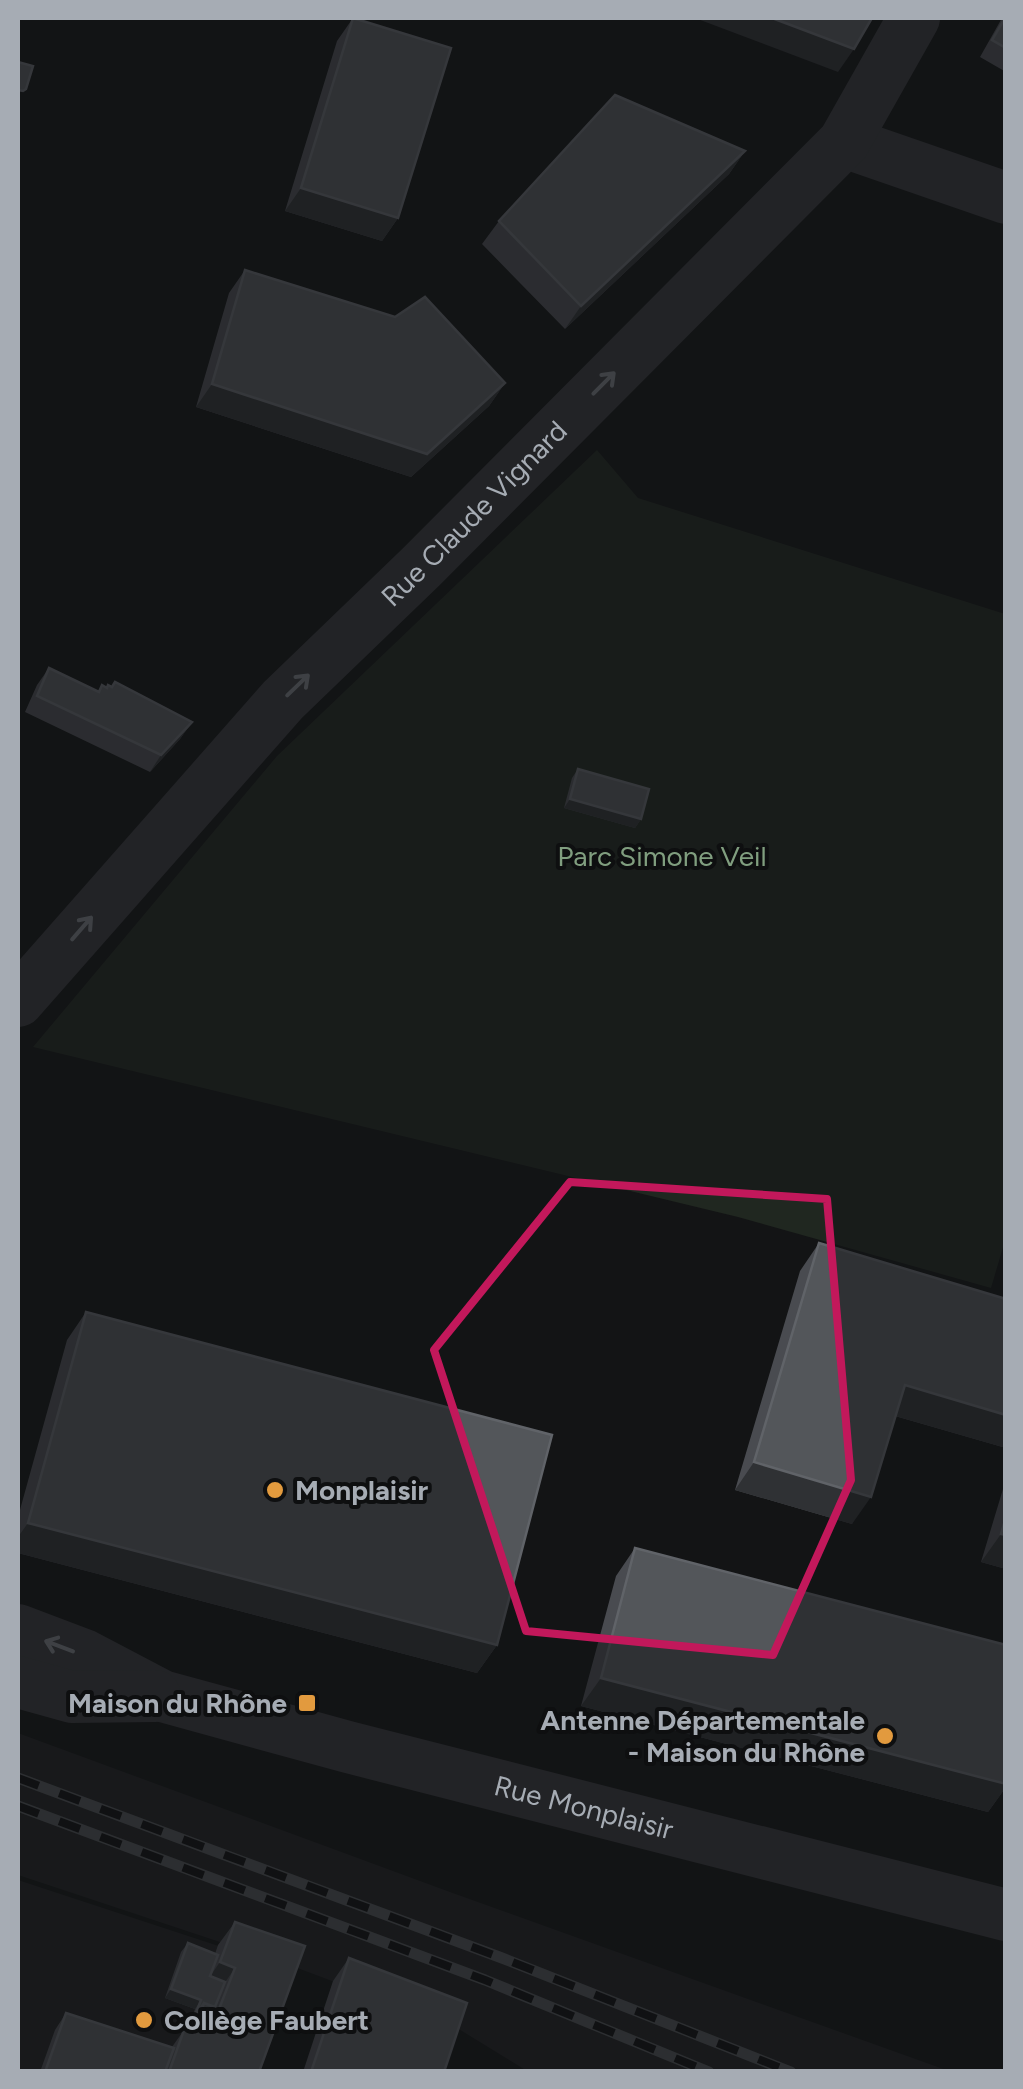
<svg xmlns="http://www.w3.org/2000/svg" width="1023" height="2089" font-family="Figtree,sans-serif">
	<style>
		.built { fill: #1f2022 }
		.green { fill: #202720 }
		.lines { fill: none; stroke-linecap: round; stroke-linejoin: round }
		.street { stroke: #35363a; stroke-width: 52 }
		.rail-casing { stroke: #4c4e52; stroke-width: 11 }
		.rail { stroke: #0e0f10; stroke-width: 8; stroke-dasharray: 22; stroke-linecap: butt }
		.wall { fill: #494b50 }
		.shaded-wall { fill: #2f3134 }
		.building { fill: #53565a; stroke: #606368; stroke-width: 2.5 }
		.oneway { stroke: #73777d }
		.marked { fill: none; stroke: #c2185b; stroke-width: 8; stroke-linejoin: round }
		.poi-dot { fill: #e29a3e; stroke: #0e0f10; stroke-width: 4 }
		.labels { text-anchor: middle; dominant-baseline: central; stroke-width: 8; stroke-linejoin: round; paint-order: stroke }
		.street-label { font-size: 28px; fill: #a6acb4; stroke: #0e0f10 }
		.park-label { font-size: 28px; fill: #809e7f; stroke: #0e0f10 }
		.poi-label { font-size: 28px; font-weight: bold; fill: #a6acb4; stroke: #0e0f10; text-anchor: start }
	</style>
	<rect width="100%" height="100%" fill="#131415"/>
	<path class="built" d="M18,1733L450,1892L949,2071H527L457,2028L292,1966L18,1875Z
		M18,1880L289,1969L251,2071L18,2072Z"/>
	<path class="green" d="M597,450L638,498L1005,614L1006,1237L991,1288L738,1217L33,1047L277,756Z"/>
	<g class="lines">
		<g class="street">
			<path d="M844,142L1006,198"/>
			<path id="s1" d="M18,1001L283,700L421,567L844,142L914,18"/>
			<path id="s2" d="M18,1630L84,1655L162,1696L348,1747L1006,1915"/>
			<path d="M18,1682L72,1697L155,1696"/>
		</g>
		<g class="rail-casing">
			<path id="rail" d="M18,1778L502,1958L791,2072
				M18,1806L485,1980L709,2072"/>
		</g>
		<use href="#rail" class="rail"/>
	</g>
	<path class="wall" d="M353,18L398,218L382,241L285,211L337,41Z
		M1002,18H1006V72L980,57Z
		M745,151L729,174L565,329L482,244L499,221Z
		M245,270L505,383L489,406L411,477L196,407L229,293Z
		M49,668L98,691L102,685L106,687L108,685L192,722L180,739L150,772L25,712L37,685Z
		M578,769L641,819L635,828L564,808L572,778Z
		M819,1243L1006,1448L895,1416L852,1524L735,1490L800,1271Z
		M86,1312L497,1645L477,1673L18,1553V1517L67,1340Z
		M1006,1479V1569L981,1562Z
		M635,1548L1006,1645V1787L988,1812L581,1706L616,1576Z
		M235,1922L259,2072H40L55,2030L66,2013L172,2047L184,2030L187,2031L195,2009L165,1998L181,1952L188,1943L215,1954L218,1945Z
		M349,1958L444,2072H303L333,1981Z"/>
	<path class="shaded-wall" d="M695,18H772L854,49L838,72Z
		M745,151L729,174L565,329L581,306Z
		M301,188L398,218L382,241L285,211Z
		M505,383L489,406L411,477L196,407L212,384Z
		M192,722L180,739L150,772L161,755Z
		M570,799L641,819L635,828L564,808Z
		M905,1385L1006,1415V1448L885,1413Z
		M754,1462L871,1497L852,1524L735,1490Z
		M28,1523L497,1645L477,1673L18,1553V1537Z
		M1001,1534L1006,1535V1569L981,1562Z
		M601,1678L1006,1784V1787L988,1812L581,1706Z
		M220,1962L235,1968L219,1991L204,1985Z
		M171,1989L201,2000L195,2009L165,1998Z"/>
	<path class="building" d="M353,18L451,48L398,218L301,188Z
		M772,18H872L854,49Z
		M1005,18H1006V48L992,40Z
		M18,62L33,66L26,89L23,91L18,90Z
		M615,95L745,151L581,306L499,221Z
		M245,270L395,317L425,297L505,383L427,454L212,384Z
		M49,668L99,692L102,685L107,688L108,685L112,687L115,682L192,722L161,755L37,696Z
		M578,769L649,789L641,819L570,799Z
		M819,1243L1006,1299V1415L905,1385L871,1497L754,1462Z
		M86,1312L552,1435L497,1645L28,1523Z
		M1006,1517V1535L1001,1534Z
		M635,1548L1006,1645V1784L601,1678Z
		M235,1922L305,1946L259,2072H169L184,2030L194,2033L204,2003L219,2009L235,1968L220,1962Z
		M188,1943L218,1955L210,1976L225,1982L215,2007L204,2003L194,2018L201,2000L171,1989Z
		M349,1958L467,2003L444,2072H311Z
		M66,2013L174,2048L165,2072H45Z"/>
	<defs><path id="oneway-shaft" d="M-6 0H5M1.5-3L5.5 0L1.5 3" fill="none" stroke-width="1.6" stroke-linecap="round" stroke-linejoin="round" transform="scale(2.5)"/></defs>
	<g class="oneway">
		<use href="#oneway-shaft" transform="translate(604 383) rotate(-45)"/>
		<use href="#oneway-shaft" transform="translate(298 685) rotate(-44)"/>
		<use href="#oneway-shaft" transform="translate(82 928) rotate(-49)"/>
		<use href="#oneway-shaft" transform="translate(59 1646) rotate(-159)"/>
	</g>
	<path d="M0 0H1023V2089H0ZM570,1182L827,1199L851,1480L773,1655L526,1631L434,1350Z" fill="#131415" fill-opacity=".55" fill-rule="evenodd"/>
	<path class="marked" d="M570,1182L827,1199L851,1480L773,1655L526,1631L434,1350Z"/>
	<g class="poi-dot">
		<circle cx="275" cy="1490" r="10"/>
		<rect x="297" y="1693" width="20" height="20" rx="5"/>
		<circle cx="885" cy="1736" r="10"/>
		<circle cx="144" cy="2020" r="10"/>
	</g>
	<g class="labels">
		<g class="street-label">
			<text stroke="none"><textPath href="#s1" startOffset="668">Rue Claude Vignard</textPath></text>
			<text stroke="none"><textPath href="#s2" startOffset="595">Rue Monplaisir</textPath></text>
		</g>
		<g class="park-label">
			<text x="662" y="856">Parc Simone Veil</text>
		</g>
		<g class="poi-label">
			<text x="295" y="1490">Monplaisir</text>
			<text x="287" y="1703" text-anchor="end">Maison du Rhône</text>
			<text x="865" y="1720" text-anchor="end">Antenne Départementale<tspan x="865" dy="32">- Maison du Rhône</tspan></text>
			<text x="164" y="2020">Collège Faubert</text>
		</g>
	</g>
	<rect width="1023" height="2089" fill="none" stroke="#a6acb4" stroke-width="40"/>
</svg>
